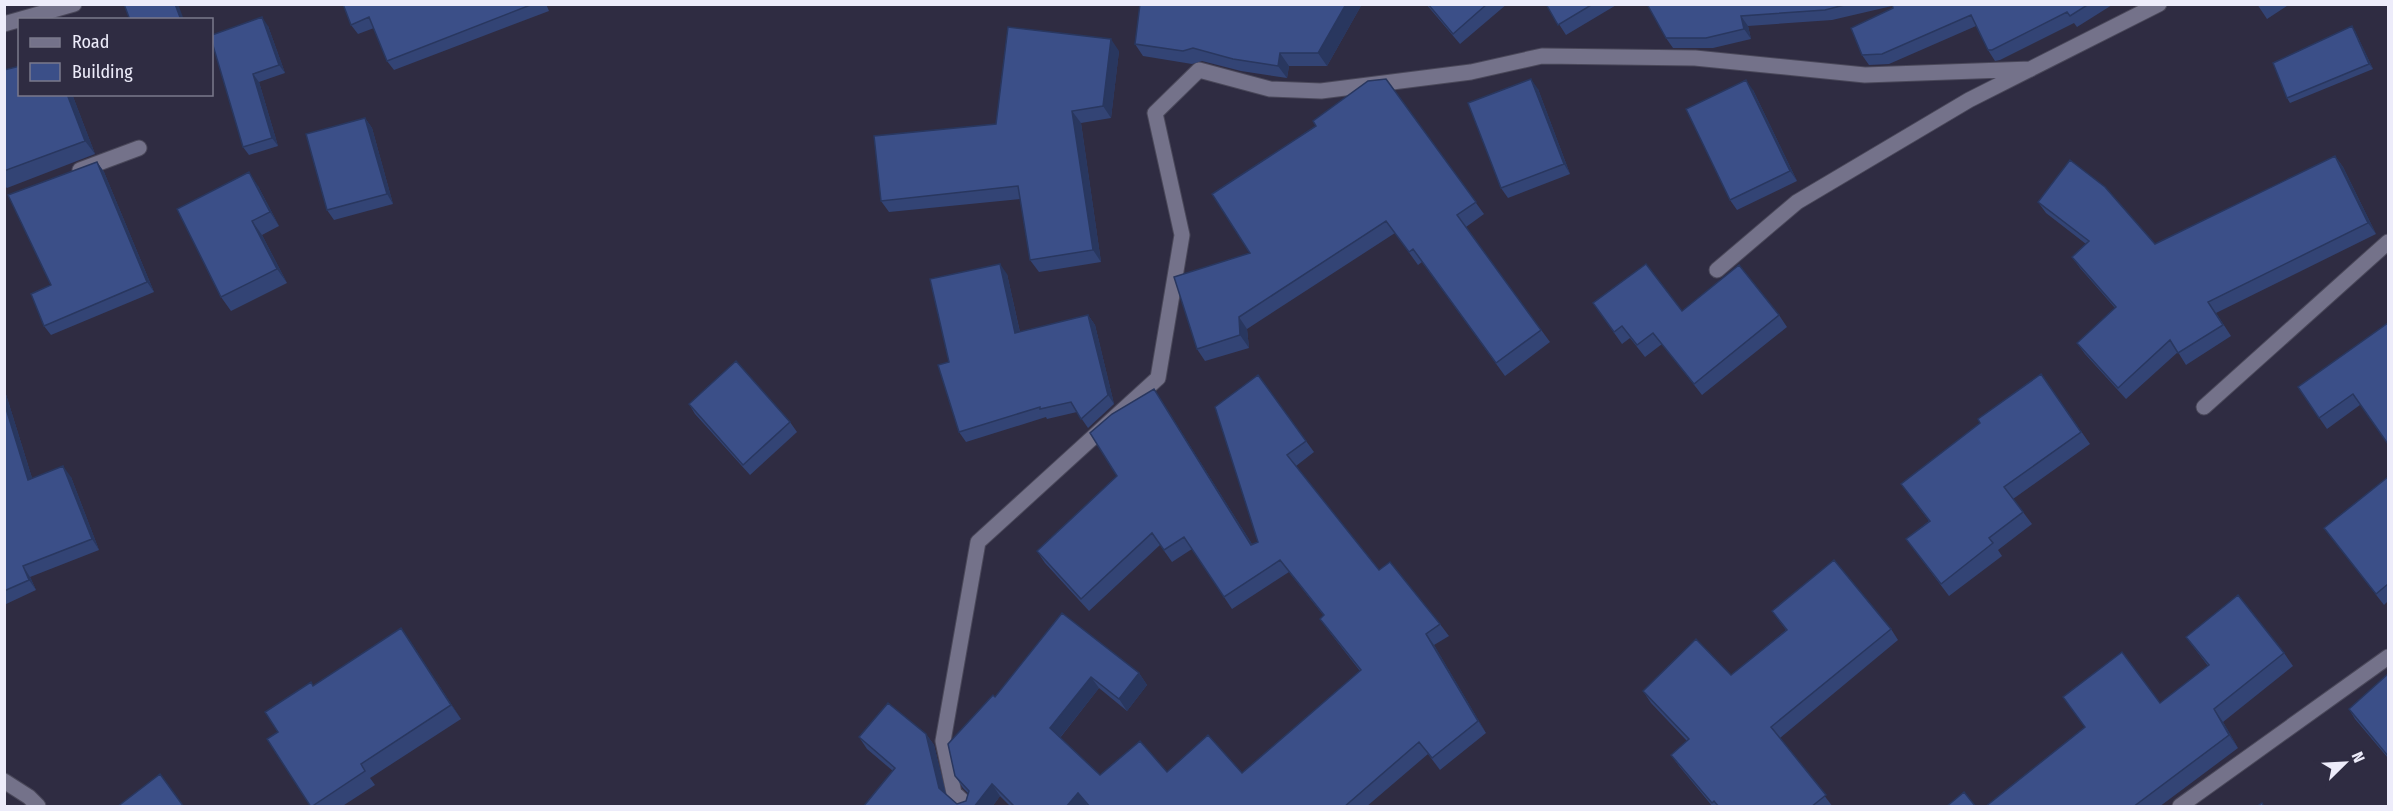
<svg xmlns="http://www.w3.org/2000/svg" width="2393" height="811" font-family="'Fira Sans Condensed',sans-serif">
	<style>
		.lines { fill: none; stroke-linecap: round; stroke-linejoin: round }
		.minor-casing { stroke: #4a485a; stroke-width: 17 }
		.minor { stroke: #74728a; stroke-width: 15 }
		.wall { fill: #334475 }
		.shaded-wall { fill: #29375f }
		.building { fill: #3b4f88; stroke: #29375f; stroke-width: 1.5 }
	</style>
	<rect width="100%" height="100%" fill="#2f2c42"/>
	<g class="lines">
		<g class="minor-casing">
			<path id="minor" d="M4,24L74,4
				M80,170L139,148
				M1717,270L1797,202L1969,100L2159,4
				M2204,407L2388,242
				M4,781L29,797L38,806
				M968,806L954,793L943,741L978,542L1158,378L1182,235L1155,113L1199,70L1270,89L1321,91L1471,72L1542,56L1695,58L1865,75L2031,69
				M2180,806L2388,657"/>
		</g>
		<use href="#minor" class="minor"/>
	</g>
	<path class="wall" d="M343,4H546L549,11L394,70L387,61L374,28L358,34L351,25Z
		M1140,4H1362L1327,66H1289L1287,78L1241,71L1202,61L1192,64L1143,56L1135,44Z
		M1426,4H1507L1460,44Z
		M1546,4H1618L1566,35Z
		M1647,4H2111L2112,5L2077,27L2074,23L2000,60L1995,61L1988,50L1976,26L1889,64L1869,65L1862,55L1893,8L1892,6L1832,20L1748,26L1751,39L1713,48H1673L1666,38Z
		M2257,4H2290L2267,19Z
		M268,26L285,73L259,82L278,146L249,155L243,147L212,42Z
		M2355,31L2373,69L2290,103L2287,98Z
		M1119,51L1111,118L1081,123L1101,262L1039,272L1030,260L1020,199L889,212L881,201L996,124Z
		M4,70L72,94L95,154L7,188L4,185Z
		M1386,79L1484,214L1466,227L1550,342L1505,376L1422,262L1418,265L1395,233L1247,329L1249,348L1205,361L1197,349L1250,253L1316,126Z
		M1538,89L1570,174L1508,198L1501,188Z
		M1753,90L1797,181L1737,210L1730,200Z
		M365,118L372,128L393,204L334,220L327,210Z
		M2335,156L2343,167L2376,234L2216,313L2231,336L2186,365L2178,352L2126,399L2085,354L2077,343L2115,308L2080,268L2072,257L2086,244L2046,213L2038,202L2155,244Z
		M97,162L104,172L154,292L51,335L44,326L51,285Z
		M258,186L279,226L262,235L287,283L231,311L221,297Z
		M1007,274L1020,332L1088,315L1095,325L1114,404L1088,428L1077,412L1047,419L1046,417L966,442L959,432L949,362Z
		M1593,303L1682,311L1779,315L1787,327L1702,395L1662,344L1645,357L1630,338L1622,344Z
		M2388,323L2360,405L2327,429L2298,387Z
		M2041,374L2090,444L2013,499L2032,524L1998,550L2002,556L1949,596L1906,539L1929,521L1901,484L1980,423Z
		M4,388L32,478L71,477L99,550L30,577L36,590L4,605Z
		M1154,389L1252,544L1258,542L1215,407L1306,441L1314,452L1296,466L1379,570L1440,624L1449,636L1434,645L1486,733L1440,770L1428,754L1366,807H1088L1087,805L1085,807H1011L1000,796L992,807H863L893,771L867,749L859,737L926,734L934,745L946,794L957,804L966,801L968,793L963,788L955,776L995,697L1062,613L1139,673L1147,685L1127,711L1099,688L1060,738L1100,775L1167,772L1242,773L1360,671L1328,630L1320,619L1324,616L1289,572L1232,609L1192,549L1172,562L1160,545L1089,611L1045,563L1037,551L1117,476Z
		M689,404L790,422L797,432L750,475L695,414Z
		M2388,477V601L2384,605L2324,528Z
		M1772,611L1891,629L1898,640L1780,738L1833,807H1713L1679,766L1671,755L1687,741L1651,703L1643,691L1731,675L1786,630Z
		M401,628L461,719L370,778L375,785L341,807H311L313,686Z
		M2186,637L2284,653L2293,666L2223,722L2238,748L2159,807H1985L2085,728L2160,703L2208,666Z
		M2388,674V758L2355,719L2349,709Z"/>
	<path class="shaded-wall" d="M175,4H178L184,20H181Z
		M1346,4H1362L1327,66L1318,53Z
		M1741,16L1748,26L1751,39L1744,29Z
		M262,17L268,26L285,73L279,65Z
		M2352,26L2355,31L2373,69L2369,64Z
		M1111,39L1119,51L1111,118L1103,106Z
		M1280,53L1289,66L1287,78L1278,66Z
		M253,74L259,82L278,146L272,138Z
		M1531,79L1538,89L1570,174L1564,164Z
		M1746,80L1753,90L1797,181L1790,171Z
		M67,94H72L95,154L85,141Z
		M1072,111L1081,123L1101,262L1093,250Z
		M365,118L372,128L393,204L387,194Z
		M2335,156L2343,167L2376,234L2368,223Z
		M97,162L104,172L154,292L147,282Z
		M249,172L258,186L279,226L270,212Z
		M252,221L262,235L287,283L277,269Z
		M1000,264L1007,274L1022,342L1015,333Z
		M1088,315L1095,325L1114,404L1108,395Z
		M1239,317L1247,329L1249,348L1240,335Z
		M4,388L36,491L28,480L4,402Z
		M1154,389L1162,401L1260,557L1251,545Z
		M63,466L71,477L99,550L92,539Z
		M23,566L30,577L36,590L29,580Z
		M401,628L411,642L461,719L451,705Z
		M1426,634L1434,645L1486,733L1478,721Z
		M1139,673L1147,685L1127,711L1119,699Z
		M1091,677L1099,688L1058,740L1050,728Z
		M2214,709L2223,722L2238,748L2229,735Z
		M926,734L934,745L947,800L939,788Z
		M992,784L1000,796L992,807H974Z
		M1078,793L1087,805L1085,807H1066Z"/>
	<path class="building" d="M124,4H175L181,20H130Z
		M343,4H533L387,61L369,17L351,25Z
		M1140,4H1346L1318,53H1280L1278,66L1233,59L1193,48L1183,51L1135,44Z
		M1428,4H1487L1453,34Z
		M1546,4H1593L1558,25Z
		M1647,4H1848L1825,10L1741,16L1744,29L1706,38H1666Z
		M1892,4H2089L2070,16L2067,12L1992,50H1988L1971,15L1882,54L1862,55L1851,28L1893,8Z
		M262,17L279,65L253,74L272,138L243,147L212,42V35Z
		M2352,26L2369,64L2287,98L2273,63Z
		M1008,27L1111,39L1103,106L1072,111L1093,250L1030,260L1018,186L881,201L874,136L996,124Z
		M20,66V94H67L85,141L4,171V70Z
		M1386,79L1476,202L1457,215L1541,330L1496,363L1413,249L1409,252L1386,221L1239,317L1240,335L1197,349L1174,277L1250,253L1212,194L1316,126L1313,121L1368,81Z
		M1531,79L1564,164L1501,188L1468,103Z
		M1746,80L1790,171L1730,200L1686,109Z
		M365,118L387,194L327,210L306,134Z
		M2335,156L2368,223L2208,302L2223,325L2178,353L2170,340L2118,388L2077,343L2116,307L2072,257L2089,241L2038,202L2070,160L2105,187L2155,244Z
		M97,162L147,282L44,326L31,294L51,285L8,195Z
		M249,172L270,212L252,221L277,269L221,297L177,209Z
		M1000,264L1015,333L1088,315L1108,395L1081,419L1071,402L1040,409V407L959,432L938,365L949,362L930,279Z
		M1646,264L1682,311L1739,265L1779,315L1694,384L1653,333L1637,345L1622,326L1614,332L1593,303Z
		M2388,323V444L2353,394L2319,418L2298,387Z
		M736,361L790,422L743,465L689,404Z
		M2041,374L2081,432L2004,487L2023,512L1989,538L1993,543L1941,584L1906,539L1930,521L1901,484L1980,423L1978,419Z
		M1258,375L1306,441L1287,455L1379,570L1390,562L1440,624L1426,634L1478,721L1432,758L1419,742L1344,807H1090L1078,793L1066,807H1015L992,784L974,807H863L895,768L859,737L888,703L926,734L939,788L957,804L966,801L969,791L955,776L948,744L993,695L995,697L1062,613L1139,673L1119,699L1091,677L1050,728L1100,775L1140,741L1167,772L1208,735L1242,773L1361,670L1320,619L1324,615L1280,560L1224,597L1184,537L1164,550L1152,533L1081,599L1037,551L1117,476L1090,433L1112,414L1154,389L1251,545L1258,542L1215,407Z
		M4,402L28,480L63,466L92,539L23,566L29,580L4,591Z
		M2388,477V584L2376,594L2324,528Z
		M1834,560L1891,629L1771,727L1826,795L1811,807H1719L1714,801L1712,803L1671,755L1689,739L1643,691L1696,639L1731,675L1787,630L1772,611Z
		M2238,595L2284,653L2214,709L2229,735L2133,807H1985L2085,727L2063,697L2122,652L2160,703L2209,665L2186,637Z
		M401,628L451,705L361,764L365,771L311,807L267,739L278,732L265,712L311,682L313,686Z
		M2388,674V756L2349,709Z
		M160,774L184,807H117Z
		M1964,792L1976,807H1946Z
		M2262,803L2264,807H2256Z"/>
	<rect width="2393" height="811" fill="none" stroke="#edecfa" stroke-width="12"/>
	<rect x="18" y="18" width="195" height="78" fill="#2f2c42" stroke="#7b798c" stroke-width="1.5"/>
	<rect x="30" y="38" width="30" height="9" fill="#74728a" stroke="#7b798c" stroke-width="1.5"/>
	<text x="72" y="48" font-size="18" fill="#edecfa">Road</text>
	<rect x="30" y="63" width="30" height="18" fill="#3b4f88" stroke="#7b798c" stroke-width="1.5"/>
	<text x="72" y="78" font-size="18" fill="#edecfa">Building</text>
	<g transform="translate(2345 763) rotate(66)" stroke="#2f2c42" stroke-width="4.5" paint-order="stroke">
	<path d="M0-4.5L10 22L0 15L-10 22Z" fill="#edecfa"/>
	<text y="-9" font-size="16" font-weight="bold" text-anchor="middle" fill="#edecfa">N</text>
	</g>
</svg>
